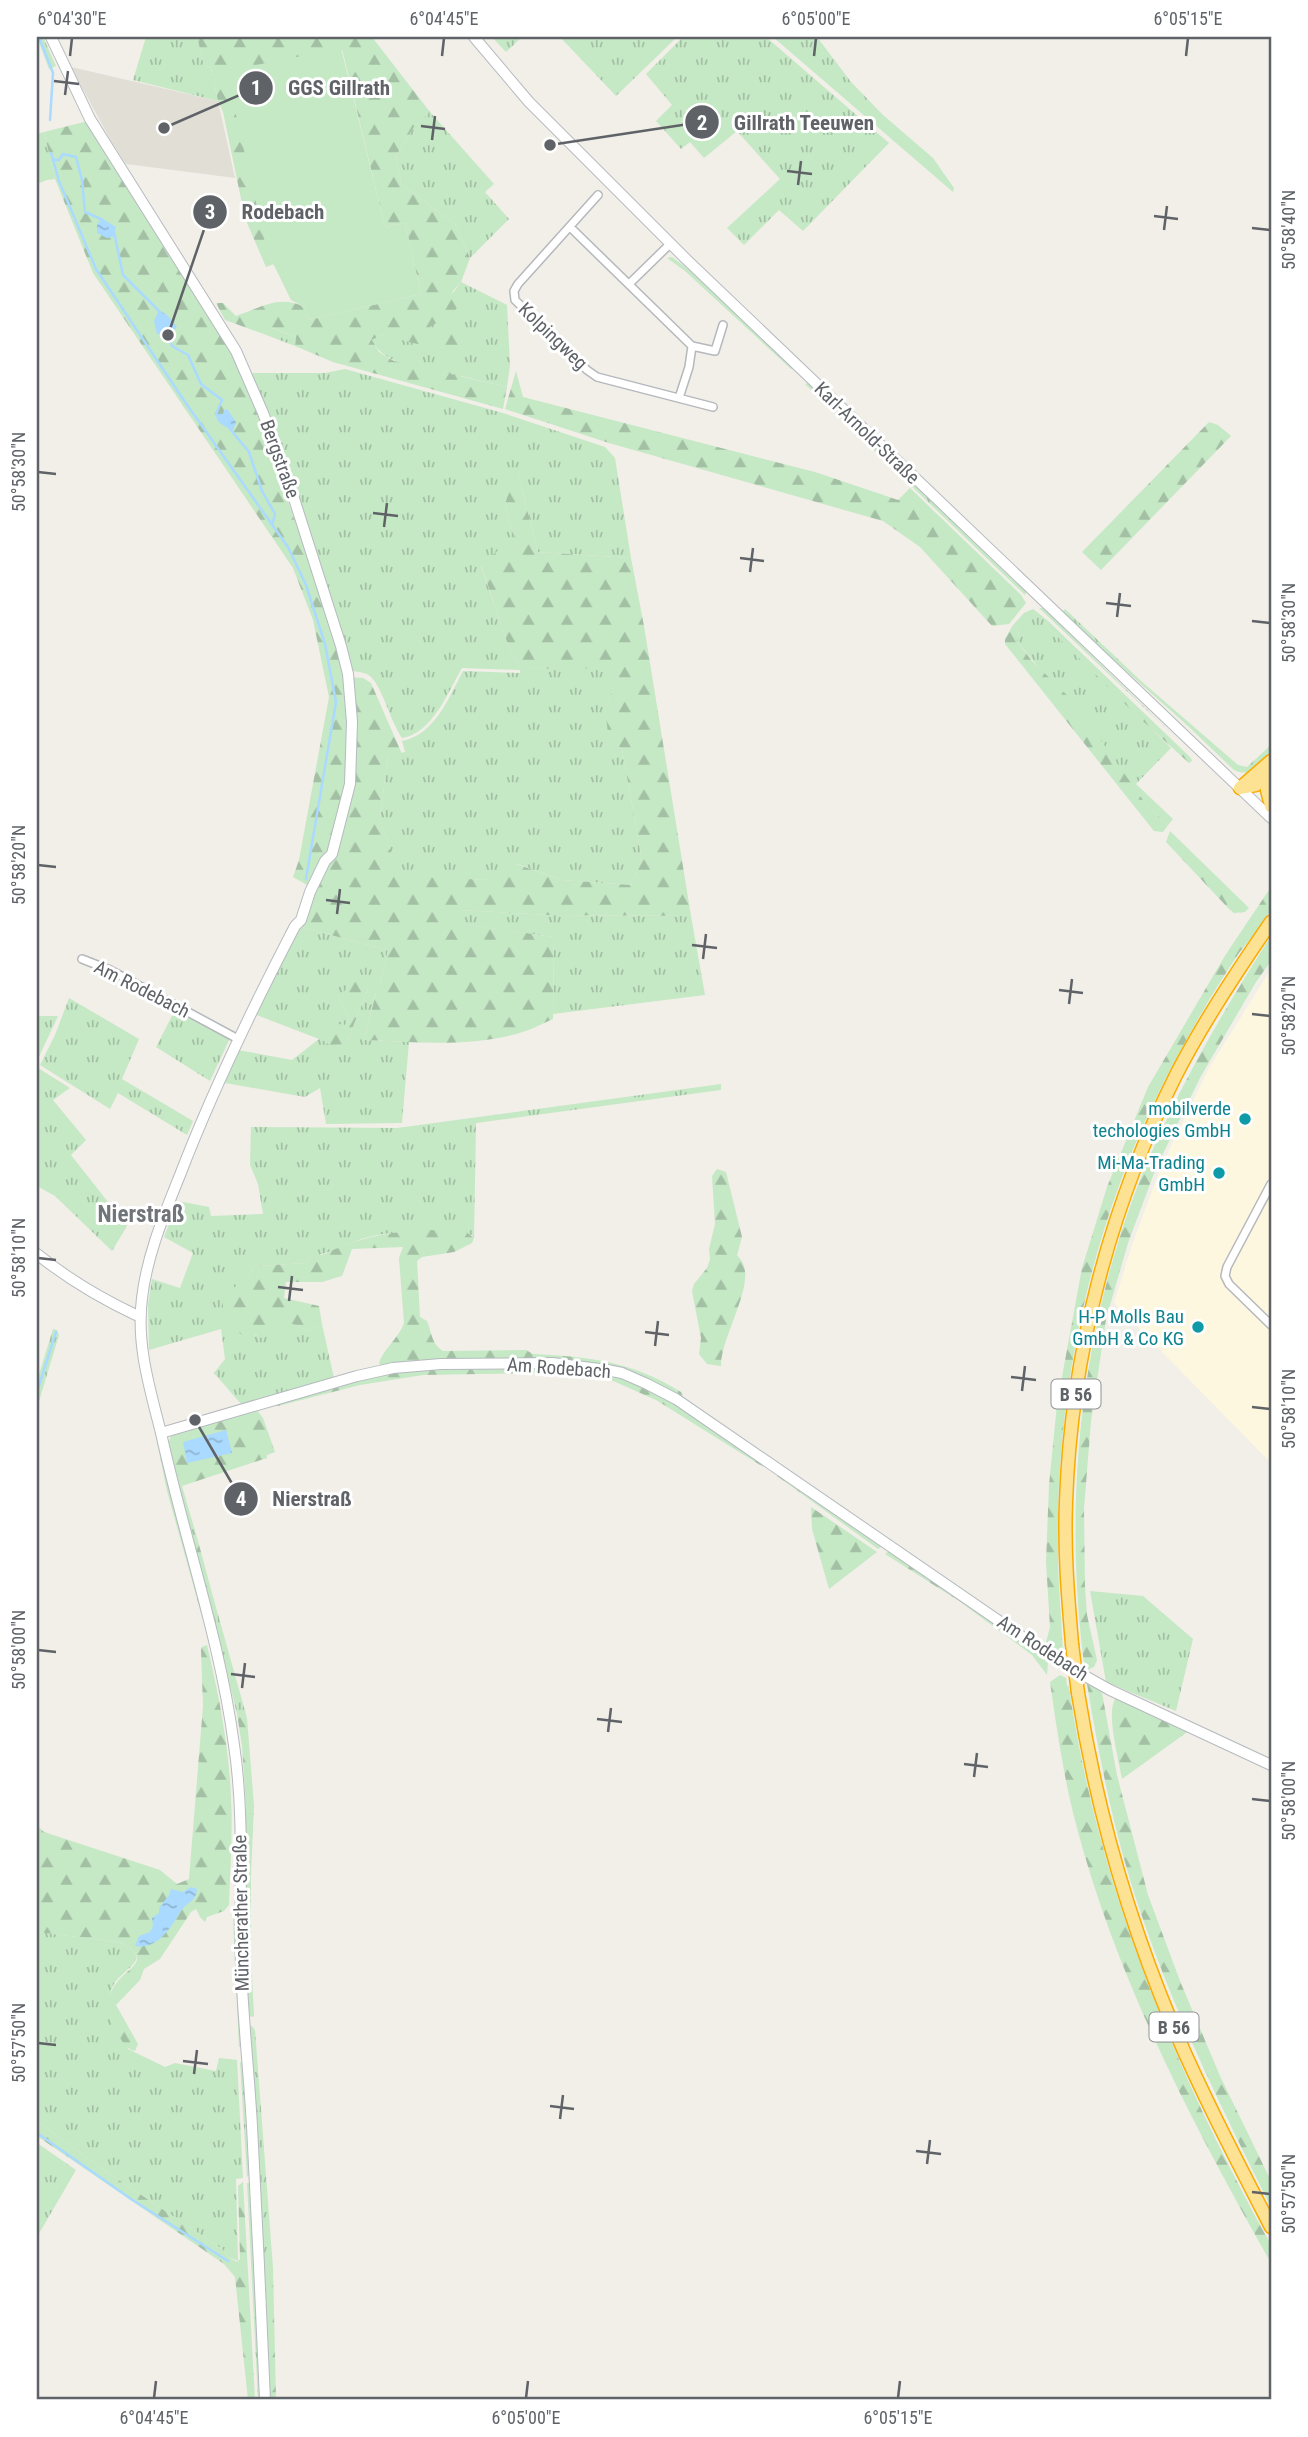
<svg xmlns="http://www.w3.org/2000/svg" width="1308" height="2437" font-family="'Roboto Condensed',sans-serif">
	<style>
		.commercial { fill: #fef7e0 }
		.education { fill: #e1ded6 }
		.grass { fill: url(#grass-tufts) }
		.forest { fill: url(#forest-firs) }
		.pitch { fill: #c5e8c5 }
		.water { fill: url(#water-ripples) }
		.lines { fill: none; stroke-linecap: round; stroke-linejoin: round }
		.stream { stroke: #aadaff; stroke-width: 2.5 }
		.street-casing { stroke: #b5b8bc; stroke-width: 10 }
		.secondary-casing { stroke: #b6babf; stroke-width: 12 }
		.highway-casing { stroke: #f9ab00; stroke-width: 15 }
		.street { stroke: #fff; stroke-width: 7 }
		.secondary { stroke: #fff; stroke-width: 10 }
		.highway { stroke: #fde293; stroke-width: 12 }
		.highway-bridge-casing { stroke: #f9ab00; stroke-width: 15; stroke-linecap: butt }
		.highway-bridge { stroke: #fde293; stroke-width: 12 }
		.ticks { fill: none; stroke: #5f6368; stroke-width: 2.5 }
		.culture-dot { fill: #0f9aa8; stroke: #fff; stroke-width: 2.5 }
		.labels { text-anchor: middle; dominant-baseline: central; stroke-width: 6; stroke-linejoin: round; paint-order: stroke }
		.shield { fill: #fff; stroke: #8f9295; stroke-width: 2 }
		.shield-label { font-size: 18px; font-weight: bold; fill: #5f6368 }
		.street-label { font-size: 19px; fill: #5f6368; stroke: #fff }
		.culture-label { font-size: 19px; fill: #0d838f; stroke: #fff; text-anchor: end }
		.quarter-label { font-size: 23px; font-weight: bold; fill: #70757a; stroke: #fff }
		.leader { fill: none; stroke: #5f6368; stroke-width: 2.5 }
		.callout-dot { fill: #5f6368; stroke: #fff; stroke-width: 2.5 }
		.mark-label { font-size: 21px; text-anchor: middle; font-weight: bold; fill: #fff }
		.callout-label { font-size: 21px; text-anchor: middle; font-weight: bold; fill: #5f6368; stroke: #fff; stroke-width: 6; stroke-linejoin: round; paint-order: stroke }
		.neatline { fill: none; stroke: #5f6368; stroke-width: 2.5 }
		.ticks-label { font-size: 18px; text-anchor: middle; fill: #5f6368 }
	</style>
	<defs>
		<pattern id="grass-tufts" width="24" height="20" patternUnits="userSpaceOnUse" patternTransform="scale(1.75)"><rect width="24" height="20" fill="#c5e8c5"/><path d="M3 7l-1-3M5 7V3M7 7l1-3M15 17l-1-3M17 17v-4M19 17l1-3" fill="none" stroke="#a3c0a4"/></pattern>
		<pattern id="forest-firs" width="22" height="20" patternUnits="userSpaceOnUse" patternTransform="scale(1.75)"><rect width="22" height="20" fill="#c5e8c5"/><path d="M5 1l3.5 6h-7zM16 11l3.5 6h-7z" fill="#a3c0a4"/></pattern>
		<pattern id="water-ripples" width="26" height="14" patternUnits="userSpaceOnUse" patternTransform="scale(1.75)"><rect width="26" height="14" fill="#aadaff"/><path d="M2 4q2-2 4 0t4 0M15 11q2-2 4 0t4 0" fill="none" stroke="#8eb4d2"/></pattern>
	</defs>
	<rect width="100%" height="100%" fill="#f1efe8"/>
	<path class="commercial" d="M1271,969V1463L1114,1303L1132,1245L1161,1167L1209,1068Z"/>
	<path class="education" d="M71,67L218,101L235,178L126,164L110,139Z"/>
	<path class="grass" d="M37,37H43L56,66L49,69Z
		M146,37H197L204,65L211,68L218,101L133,80Z
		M492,37H522L506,52Z
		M560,37H677L616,96Z
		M683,37H766L889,143L803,231L779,210L744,245L727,228L780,179L737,131L704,158L690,142L681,149L656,121L672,105L646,74Z
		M773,37H817L851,82L883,115L933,158L954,188L953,192Z
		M430,112L494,184L485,192L509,219L470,258L455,224L401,184L396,156L414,127Z
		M44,132L55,179L47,180L37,184V134Z
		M672,257L688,269L795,369H791L685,271L667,258Z
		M461,282L507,305L510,365L507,387L461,376L460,378C434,371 383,367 372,340L381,335L402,339L427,328Z
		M272,328L296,337L295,346L261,333Z
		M345,369L503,413L605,447L615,458L631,558L538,552L518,474L505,504L517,549L481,566L509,648L520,669L610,667L613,688L605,709L612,742L622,749L642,860L631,885L562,880L517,864L491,880L398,877L380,818L388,756L405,752L402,741C435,735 449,697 463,671L520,673V670L462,668C448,692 432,734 402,738C391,722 383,690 372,678C367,672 359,672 352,671L324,575L249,373H325Z
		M808,383L1026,592L1025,595L805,384Z
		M1039,608H1043L1173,735Z
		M1033,609L1047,620L1045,624L1171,748L1136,784L1173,819L1168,825L1148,807L1109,754L1017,641L1019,631L1013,625L1024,613Z
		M1065,609L1141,681L1238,765L1247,767L1271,745V755C1260,766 1250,778 1234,770L1188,726L1061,613Z
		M459,910L548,915L691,916L705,995L553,1014L554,937L460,924Z
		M300,927L388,950L380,983L339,998L349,1019L345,1025L346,1044L368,989L376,992L364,1040L409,1042L402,1123L326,1124L320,1088L305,1097L225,1083L238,1050L292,1060L319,1039L254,1014Z
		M69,998L139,1039L122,1079L193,1121L187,1135L118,1093L110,1109L40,1065L55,1035Z
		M176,1008L230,1038L210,1081L156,1047Z
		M37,1016H58L37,1061Z
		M38,1068L70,1088L53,1100L86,1140L71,1155L127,1226L112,1251L55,1196L37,1186Z
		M721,1084V1090L476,1123L474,1238L472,1235C438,1233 406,1229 373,1236C351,1240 333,1254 311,1256L307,1263L255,1266L247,1278L233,1290L235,1312L256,1336L293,1324L307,1331L322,1324L334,1378L241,1404L214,1373L225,1359L221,1329L149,1350L148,1304L152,1279L180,1288L193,1253L164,1237L178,1201L209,1207L211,1216L263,1214L258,1184L250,1165L251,1127L397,1128Z
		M53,1329L57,1330L59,1335L37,1408V1381Z
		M156,1437L203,1611L201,1613L167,1491Z
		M176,1479L182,1486L198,1541L192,1539Z
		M1090,1591L1143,1596L1193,1639L1176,1711L1106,1682Z
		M212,1593L247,1718L237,1714L209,1599Z
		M233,1918L236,1921L241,2047H239Z
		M37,1932L119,1942C155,1959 126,1966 114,1984C112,1987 111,1991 110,1995L128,2049L165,2067L175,2063L216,2071L219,2058L237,2060L243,2178L236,2179L238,2261L228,2257L222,2249L98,2166L37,2121Z
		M251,1957L254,2016L252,2017L248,2015L246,1959Z
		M252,2026L255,2030L273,2268L263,2261L249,2027Z
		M240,2062L243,2063V2074L249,2175L247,2177Z
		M37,2143L76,2170L37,2237Z
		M247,2183H249L261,2400H258Z"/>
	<path class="forest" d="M197,37H372L430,112L414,127L396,156L401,184L455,224L470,258L461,282L452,292L461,302L454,312L428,328L472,339L466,356L381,335L372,340L379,352L394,361L507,387L503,409L333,362L295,346L296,337L273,328L261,333L225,320L216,303H223L236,316C260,308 280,294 304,307L308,320L421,294L405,223L385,227L342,49L267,251L274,264L266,267L245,218L223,112L218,101L211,68L204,65Z
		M88,121L207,310L233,356L261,423L333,631L344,677L363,678L371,683L402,754L388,756L380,818L398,876L490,880L516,864L562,880L631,885L642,860L622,749L612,742L608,733L605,709L613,688L610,668L520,669L509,648L481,565L502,547L517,549L505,504L509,493L507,475L518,474L538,552L631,558L644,626L691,916L548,915L459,910L461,924L554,937L553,1019C540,1025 526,1032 512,1035C464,1047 412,1042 364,1040L376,993L368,989L346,1044L330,1045L317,1037L327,1022L345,1025L349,1019L339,998L353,980L380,983L388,950L300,927L316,890L293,877L299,860L329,697L313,620L293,568L93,273L55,179L44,132Z
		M516,371L523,397L815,472L898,500L910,488L1021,595L1026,603L1009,624L992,626L920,547L883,521L609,443L505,409Z
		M1209,422L1218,425L1231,436L1101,570L1082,552Z
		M1047,620L1191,758L1192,761L1189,763L1134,713L1045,624Z
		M1013,625L1019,631L1017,641L1032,661L1073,701L1148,807L1168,825L1163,832L1154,831L1005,644V639Z
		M1170,831L1249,908L1245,912L1234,913L1229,909L1166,842Z
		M1271,887C1271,893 1273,903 1271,908C1268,920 1245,944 1237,956C1207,1001 1180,1049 1156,1098C1079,1257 1047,1441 1061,1617C1062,1632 1062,1645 1064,1659L1045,1646L1050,1627L1046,1562L1049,1485L1057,1404L1082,1268L1107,1187L1148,1087L1226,954Z
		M1271,936V961L1256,982L1201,1076L1156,1168L1128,1243L1106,1319L1091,1421L1084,1509L1085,1587L1087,1615L1097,1660L1094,1667L1085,1671C1060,1487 1084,1289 1166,1121C1196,1057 1233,996 1271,936Z
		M717,1169L726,1172L742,1237L737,1255C739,1258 742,1260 743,1264C754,1287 721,1337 721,1366L707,1364L699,1354L701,1338L692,1291L694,1284L707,1268L710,1259L709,1249L715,1224L712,1176Z
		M430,1230L466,1232L474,1238L472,1243L454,1252L422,1257L417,1261L420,1317L427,1321C432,1333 431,1343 443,1351L526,1350L533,1354C591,1357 631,1361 681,1392L683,1396L680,1397L585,1363L382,1367L379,1363C384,1348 399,1338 404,1323L399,1258L403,1247L352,1249L342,1276L322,1282H286L284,1298L319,1306L322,1324L307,1331L293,1324L261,1338L252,1333L245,1338L233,1327L235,1312H227L223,1307V1300L236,1286L240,1277L247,1278L255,1266L307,1263L311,1256C317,1254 321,1256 327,1253C360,1237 392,1231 430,1230Z
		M459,1367C506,1367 564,1362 609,1374C667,1389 717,1431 766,1464L764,1467L760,1465L656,1400L611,1380L584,1376L541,1373L423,1375L360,1385L278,1406L276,1404L317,1391L402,1371Z
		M256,1409L263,1418L275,1452L267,1455V1458L182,1486C172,1476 164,1448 171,1436Z
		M780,1474L882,1546L878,1549L777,1476Z
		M811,1507L877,1552L829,1589L812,1529Z
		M192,1539L198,1541L212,1593L209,1599Z
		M889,1551L1048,1661L1047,1675L1032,1655L1016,1643L959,1601L885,1554Z
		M207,1645C219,1696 229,1746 231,1798C233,1834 230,1870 229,1905L224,1911L207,1917L205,1922L200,1917L196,1909L191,1912L160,1959L144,1969L140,1980L116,2005L138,2044L135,2051C125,2049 122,2040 116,2032C103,2009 106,1990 126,1973C129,1970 136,1965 137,1960C138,1951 126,1945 119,1942L37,1932V1825L44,1832L160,1870L177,1884L189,1879L203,1706L201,1650L202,1647Z
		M1060,1675L1066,1678L1067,1686L1069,1687C1097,1883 1175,2072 1271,2245V2263C1193,2125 1118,1982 1077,1828C1064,1780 1057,1731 1050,1682Z
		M1087,1684L1099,1688L1102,1693L1117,1775L1148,1895L1180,1981L1220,2076L1271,2181V2207C1217,2099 1164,1992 1129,1876C1110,1813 1098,1749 1087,1684Z
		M1121,1698L1190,1730L1122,1779C1119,1761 1106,1714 1115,1699Z
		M237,1714L247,1718L254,1806L251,1875V1957L246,1959L244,1875L246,1805L242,1746Z
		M37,2121L98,2166L222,2249L228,2257L237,2262L240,2259L238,2186L243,2182L255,2400H248L235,2277L224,2264L37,2136Z
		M263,2261L269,2262L273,2268L276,2400H269Z"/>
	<path class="pitch" d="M341,48L385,227L405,223L421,294L308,320L304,307L291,300L267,251L226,71Z"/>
	<path class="water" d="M101,218L116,227L113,237L107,238L97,233V225Z
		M159,310L167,315L177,327L168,335L157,334L154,321Z
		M227,409L236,422L233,430C225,427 215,423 216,413L223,414L224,410Z
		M226,1430L232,1453L187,1463L183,1442Z
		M191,1887L197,1889C196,1902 187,1902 181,1911C171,1927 158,1950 135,1946L139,1936L150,1932L153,1926L152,1918L159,1913V1908L169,1895L171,1889L183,1892Z"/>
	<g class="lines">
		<path class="stream" d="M39,37L53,73L50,120
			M51,153L59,181L96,269L185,402L288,547L306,585L325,644L336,702L306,879
			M53,160H59L63,154L76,157L82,180L85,212L103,220
			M114,232L123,275L159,311
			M168,333L172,346L188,355L201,384L222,400L216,414
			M230,429L249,452L262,491L275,514L272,525
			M37,1392L56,1332
			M37,2133L131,2199L228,2261"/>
		<g class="street-casing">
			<path id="street" d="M598,195L518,284L514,291L515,300L587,370L597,377L713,407
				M570,227L692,346L689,367L679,398
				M629,284L670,244
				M692,346L715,351L723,325
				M82,959L110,970L238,1039
				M1271,1184L1227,1267L1225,1276L1229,1284L1271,1325"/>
		</g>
		<g class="secondary-casing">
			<path id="secondary" d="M51,37L90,119L236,351L263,413L290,486L341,646L348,674L352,722L350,784L332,854L325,861L310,892L301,920L295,926C253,1007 213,1089 180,1175C164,1215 147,1255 142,1298C136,1345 150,1389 161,1433C184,1538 220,1639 234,1745C245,1818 239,1893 241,1966C243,2019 249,2073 252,2126C257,2217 261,2309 265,2400
				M474,37L529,102L686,259L1271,818
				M37,1254C68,1279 100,1298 136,1315H141
				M161,1433L357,1376L393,1368L441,1364L552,1363L607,1370L622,1373L647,1384L676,1399L1053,1658L1110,1690L1271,1765"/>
		</g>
		<g class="highway-casing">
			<path id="highway" d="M1267,774V790L1271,806
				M1240,788L1271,761
				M1240,788L1256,785L1271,768
				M1072,1644C1068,1597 1064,1550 1066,1502C1071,1354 1110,1206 1176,1075C1203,1022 1237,971 1271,922
				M1078,1693C1096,1807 1128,1919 1173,2026C1202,2094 1237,2161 1271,2227"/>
		</g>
		<use href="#street" class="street"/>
		<use href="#secondary" class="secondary"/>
		<use href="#highway" class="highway"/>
		<g class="highway-bridge-casing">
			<path id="highway-bridge" d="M1072,1644L1078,1693"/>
		</g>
		<use href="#highway-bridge" class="highway-bridge"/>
	</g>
	<path class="ticks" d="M70,56L72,38M442,56L444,38M814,56L816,38M1186,56L1188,38M54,81L79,84M65,95L68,71M421,126L445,129M432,140L435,116M787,171L812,174M798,185L801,161M1154,216L1178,219M1252,228L1270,230M1164,230L1167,206M38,472L56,474M373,513L398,516M384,527L387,503M740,558L764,561M750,572L753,548M1106,603L1131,606M1117,617L1120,593M1252,621L1270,623M38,865L56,867M326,900L350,903M337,914L340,889M692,945L717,948M703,959L706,934M1059,990L1083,993M1069,1004L1072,979M1252,1014L1270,1016M38,1258L56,1260M278,1287L303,1290M289,1301L292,1276M645,1332L669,1335M655,1346L658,1321M1011,1377L1036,1380M1022,1391L1025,1366M1252,1407L1270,1409M38,1650L56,1652M231,1674L255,1677M242,1688L245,1663M597,1719L622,1722M608,1732L611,1708M964,1764L988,1767M974,1777L977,1753M1252,1799L1270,1801M38,2043L56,2045M183,2061L208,2064M194,2074L197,2050M550,2106L574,2109M560,2119L563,2095M916,2151L941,2154M927,2164L930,2140M1252,2192L1270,2194M154,2398L156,2381M526,2398L528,2381M898,2398L900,2381"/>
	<g class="culture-dot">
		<circle cx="1245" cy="1119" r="7"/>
		<circle cx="1219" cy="1173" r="7"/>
		<circle cx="1198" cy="1327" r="7"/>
	</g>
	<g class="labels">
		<g class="shield">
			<rect x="1051.5" y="1379.5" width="49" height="29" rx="5"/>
			<rect x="1149.5" y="2012.5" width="49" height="29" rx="5"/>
		</g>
		<g class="shield-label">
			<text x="1076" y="1394">B 56</text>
			<text x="1174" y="2027">B 56</text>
		</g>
		<g class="street-label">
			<text transform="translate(553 336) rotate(44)">Kolpingweg</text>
			<text transform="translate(867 433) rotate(44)">Karl-Arnold-Straße</text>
			<text transform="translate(280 459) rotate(70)">Bergstraße</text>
			<text transform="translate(142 989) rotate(27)">Am Rodebach</text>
			<text transform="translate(559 1368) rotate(4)">Am Rodebach</text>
			<text transform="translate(1043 1648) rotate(33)">Am Rodebach</text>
			<text transform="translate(241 1913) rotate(-91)">Müncherather Straße</text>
		</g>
		<g class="culture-label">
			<text x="1231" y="1108">mobilverde<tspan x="1231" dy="22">techologies GmbH</tspan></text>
			<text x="1205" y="1162">Mi-Ma-Trading<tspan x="1205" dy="22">GmbH</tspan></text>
			<text x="1184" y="1316">H-P Molls Bau<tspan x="1184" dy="22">GmbH &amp; Co KG</tspan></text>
		</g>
		<g class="quarter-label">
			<text x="141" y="1214">Nierstraß</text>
		</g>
	</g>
	<path class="leader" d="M164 128L256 88M550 145L702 122M168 335L210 212M195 1420L241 1499"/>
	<g class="callout-dot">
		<circle cx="164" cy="128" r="7"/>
		<circle cx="550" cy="145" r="7"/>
		<circle cx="168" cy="335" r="7"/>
		<circle cx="195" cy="1420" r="7"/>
		<circle cx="256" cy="88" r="18"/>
		<circle cx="702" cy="122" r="18"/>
		<circle cx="210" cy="212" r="18"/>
		<circle cx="241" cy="1499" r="18"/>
	</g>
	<g class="mark-label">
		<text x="256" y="95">1</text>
		<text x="702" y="130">2</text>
		<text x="210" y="219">3</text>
		<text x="241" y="1506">4</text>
	</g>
	<g class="callout-label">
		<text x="339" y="95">GGS Gillrath</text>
		<text x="804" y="130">Gillrath Teeuwen</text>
		<text x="283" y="219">Rodebach</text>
		<text x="312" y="1506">Nierstraß</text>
	</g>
	<rect width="1308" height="2437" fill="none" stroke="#ffffff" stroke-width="77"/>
	<rect x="38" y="38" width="1232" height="2360" class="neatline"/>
	<g class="ticks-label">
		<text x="72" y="25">6°04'30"E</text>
		<text x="444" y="25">6°04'45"E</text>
		<text x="816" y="25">6°05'00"E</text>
		<text x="1188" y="25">6°05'15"E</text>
		<text transform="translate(1289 230) rotate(-90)" y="6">50°58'40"N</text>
		<text transform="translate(19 472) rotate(-90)" y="6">50°58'30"N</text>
		<text transform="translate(1289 623) rotate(-90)" y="6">50°58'30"N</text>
		<text transform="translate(19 865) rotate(-90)" y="6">50°58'20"N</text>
		<text transform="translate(1289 1016) rotate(-90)" y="6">50°58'20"N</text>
		<text transform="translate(19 1258) rotate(-90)" y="6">50°58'10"N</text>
		<text transform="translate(1289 1409) rotate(-90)" y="6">50°58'10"N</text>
		<text transform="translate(19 1650) rotate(-90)" y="6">50°58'00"N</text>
		<text transform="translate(1289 1801) rotate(-90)" y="6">50°58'00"N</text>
		<text transform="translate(19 2043) rotate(-90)" y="6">50°57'50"N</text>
		<text transform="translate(1289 2194) rotate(-90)" y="6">50°57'50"N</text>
		<text x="154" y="2424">6°04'45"E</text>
		<text x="526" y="2424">6°05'00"E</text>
		<text x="898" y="2424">6°05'15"E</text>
	</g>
</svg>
